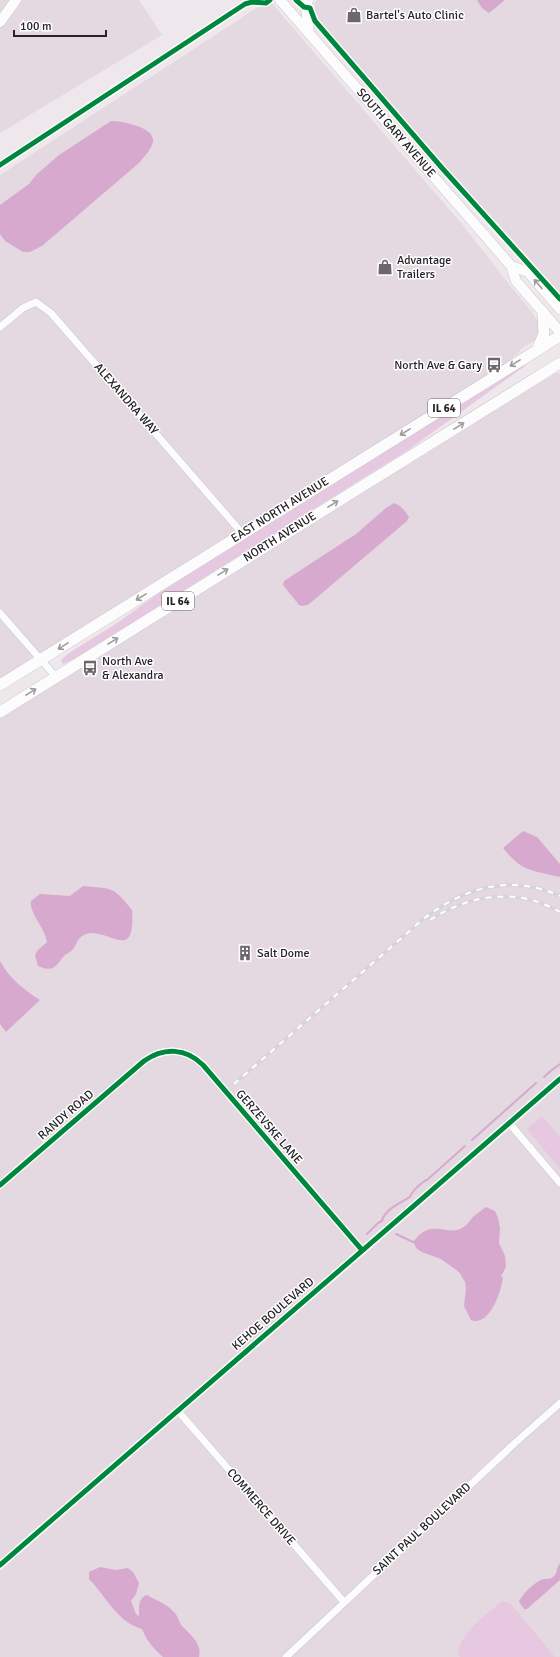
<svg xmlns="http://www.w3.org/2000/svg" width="560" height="1657" font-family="Signika,sans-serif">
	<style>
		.built { fill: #e4d8e1 }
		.green { fill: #e7c8e1 }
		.water { fill: #d7a9cf }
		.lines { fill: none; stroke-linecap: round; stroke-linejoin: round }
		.stream { stroke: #d7a9cf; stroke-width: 2 }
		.street-casing { stroke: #cac5c8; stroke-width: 8 }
		.secondary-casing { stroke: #cac5c8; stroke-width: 11 }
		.primary-casing { stroke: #cac5c8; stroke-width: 12 }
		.street { stroke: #fcfcfc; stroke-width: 7 }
		.secondary { stroke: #fcfcfc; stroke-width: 10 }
		.primary { stroke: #fcfcfc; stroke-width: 11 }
		.rail-casing { stroke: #d6d4d6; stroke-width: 3.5 }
		.rail { stroke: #fff; stroke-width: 2; stroke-dasharray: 6; stroke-linecap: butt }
		.cycleway-casing { stroke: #fff; stroke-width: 8 }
		.cycleway { stroke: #00873e; stroke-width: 5 }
		.oneway { stroke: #9c9a9b }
		.labels { text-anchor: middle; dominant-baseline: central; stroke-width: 3; stroke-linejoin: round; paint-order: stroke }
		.shield { fill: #fff; stroke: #676466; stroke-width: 1 }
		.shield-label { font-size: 11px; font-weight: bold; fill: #262225 }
		.poi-label { font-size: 12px; fill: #262225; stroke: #fff; text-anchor: start }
		.street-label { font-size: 12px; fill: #262225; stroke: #fff }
	</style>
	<rect width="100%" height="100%" fill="#eee8ec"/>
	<path class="built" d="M0,0H139L162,35L0,133Z
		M269,0L461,223L509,284L532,312L539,323L540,338L525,346L505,365L0,680V175Z
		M317,0H560V302L316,20L314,4Z
		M556,373H560V1074L0,1560V718Z
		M560,1085V1657H0V1571Z"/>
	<path class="green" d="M524,364L525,366L408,450L76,658L63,664L61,660L69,653L117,623L166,588Z
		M542,1116L560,1136V1169L527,1129Z
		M502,1601L511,1604L555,1657H461L458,1655C459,1633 486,1615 502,1601Z"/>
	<path class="water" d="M477,0H505L489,13L482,8Z
		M111,121C121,121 156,127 153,142C151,150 144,157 139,163L42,246L30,252H23L5,241L0,234V205L29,184L36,175L59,155Z
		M394,503C401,505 405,511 409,517L407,521L308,605L302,606L299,605L283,585L284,581L356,534L386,508Z
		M523,831L537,837L560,864V877C532,870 522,872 503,848Z
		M83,886C113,889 113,886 132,910C136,967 105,924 84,935C77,938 77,945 73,949C71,952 67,953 65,955C55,966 55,973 38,966L35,955L38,950L47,942C45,928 29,913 31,901L40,894L70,896Z
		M0,961C10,979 23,989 40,1000L6,1032L0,1024Z
		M486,1207L495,1211L498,1218L500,1228L499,1243L505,1256L506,1267L501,1276L503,1278C501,1291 490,1327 471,1320L464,1306L466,1288L465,1282L459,1272L441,1259L422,1252L417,1249L413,1242C432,1217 445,1237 462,1228C467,1226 470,1220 473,1217C477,1213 482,1210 486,1207Z
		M560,1563V1580L527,1609H524L519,1602C521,1595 534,1583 541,1580C545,1578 550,1580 553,1577C558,1574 556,1567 560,1563Z
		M100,1567L116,1570L128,1568L133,1572L139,1583L136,1594L131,1601L136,1614L139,1616C139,1607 138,1598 147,1595C156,1600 168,1605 174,1612C179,1617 179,1624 184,1628C192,1636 202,1644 199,1657H163C153,1648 147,1641 142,1629C117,1622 106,1596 89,1579V1572Z"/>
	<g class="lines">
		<path class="stream" d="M544,1077C549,1072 554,1068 560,1064
			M472,1140L536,1083
			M367,1234L378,1223L382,1221C384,1210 400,1203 410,1197C411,1192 423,1181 427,1180L465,1146
			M396,1234L413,1242"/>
		<g class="street-casing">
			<path id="street" d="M0,327L23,308L36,302L51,313L242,533
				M0,613L56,677
				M509,1123L560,1183
				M0,1185L144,1061C164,1047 186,1048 203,1065L362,1250
				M178,1411L344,1602
				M0,1565L560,1079
				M286,1657L516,1442L560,1403"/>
		</g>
		<g class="secondary-casing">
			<path id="secondary" d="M280,0L487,238L511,266L516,281L560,332
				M308,0L306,7L309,34
				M0,22L16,0
				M511,266L528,272L560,309"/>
		</g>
		<g class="primary-casing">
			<path id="primary" d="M537,350L544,334L543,312
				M0,685L560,336
				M0,712L560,363"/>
		</g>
		<use href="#street" class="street"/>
		<use href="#secondary" class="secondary"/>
		<use href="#primary" class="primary"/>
		<g class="rail-casing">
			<path id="rail" d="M430,920C470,894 518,887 560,912
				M234,1084L421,921C462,888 510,873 560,896"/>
		</g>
		<use href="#rail" class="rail"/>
		<g class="cycleway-casing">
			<path id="cycleway" d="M296,0L304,7L310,8L315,21L442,168L560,299
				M0,165L245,4L252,2L266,3L270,0
				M0,1185L144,1061C164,1047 186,1048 203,1065L362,1250
				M0,1565L560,1079"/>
		</g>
		<use href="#cycleway" class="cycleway"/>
	</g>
	<defs><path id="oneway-shaft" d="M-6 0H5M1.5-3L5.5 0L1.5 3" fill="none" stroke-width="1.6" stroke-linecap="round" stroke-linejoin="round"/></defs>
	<g class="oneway">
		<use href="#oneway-shaft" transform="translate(538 284) rotate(-131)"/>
		<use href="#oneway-shaft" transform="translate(515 363) rotate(148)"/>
		<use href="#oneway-shaft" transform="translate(459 426) rotate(-32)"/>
		<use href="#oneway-shaft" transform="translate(405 432) rotate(148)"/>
		<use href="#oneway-shaft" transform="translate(333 504) rotate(-32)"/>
		<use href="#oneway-shaft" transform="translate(223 572) rotate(-32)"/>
		<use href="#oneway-shaft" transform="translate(141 597) rotate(148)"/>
		<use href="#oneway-shaft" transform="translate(113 641) rotate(-32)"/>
		<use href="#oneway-shaft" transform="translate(63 646) rotate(148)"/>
		<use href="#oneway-shaft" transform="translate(31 692) rotate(-32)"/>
	</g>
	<defs>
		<g id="shop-bare" transform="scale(1.2)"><path d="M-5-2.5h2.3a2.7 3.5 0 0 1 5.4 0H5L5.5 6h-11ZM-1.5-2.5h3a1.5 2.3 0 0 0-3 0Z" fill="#6c676b" stroke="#fff" stroke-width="2.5" paint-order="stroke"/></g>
		<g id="bus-bare" transform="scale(1.2)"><path d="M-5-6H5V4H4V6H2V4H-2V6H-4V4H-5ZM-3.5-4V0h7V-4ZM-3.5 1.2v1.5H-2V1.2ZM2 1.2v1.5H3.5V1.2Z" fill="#6c676b" stroke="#fff" stroke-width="2.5" paint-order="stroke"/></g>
		<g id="building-bare" transform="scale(1.2)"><path d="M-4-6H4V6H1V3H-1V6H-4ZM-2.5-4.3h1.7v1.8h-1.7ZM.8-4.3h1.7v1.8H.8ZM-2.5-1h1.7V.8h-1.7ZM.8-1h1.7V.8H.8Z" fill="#6c676b" stroke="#fff" stroke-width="2.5" paint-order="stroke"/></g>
	</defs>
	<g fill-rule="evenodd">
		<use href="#shop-bare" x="354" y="15"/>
		<use href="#shop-bare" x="385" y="267"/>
		<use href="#bus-bare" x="494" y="365"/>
		<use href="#bus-bare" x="90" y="668"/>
		<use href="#building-bare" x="245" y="953"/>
	</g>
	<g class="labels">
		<g class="shield">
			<rect x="428" y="399" width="32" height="18" rx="3"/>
			<rect x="162" y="592" width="32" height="18" rx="3"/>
		</g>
		<g class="shield-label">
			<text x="444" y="408">IL 64</text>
			<text x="178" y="601">IL 64</text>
		</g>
		<g class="poi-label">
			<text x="366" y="15">Bartel's Auto Clinic</text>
			<text x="397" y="260">Advantage<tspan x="397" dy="14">Trailers</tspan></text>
			<text x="482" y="365" text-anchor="end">North Ave &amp; Gary</text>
			<text x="102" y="661">North Ave<tspan x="102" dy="14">&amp; Alexandra</tspan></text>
			<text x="257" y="953">Salt Dome</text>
		</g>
		<g class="street-label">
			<text transform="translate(396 133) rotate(49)">SOUTH GARY AVENUE</text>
			<text transform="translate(126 399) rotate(49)">ALEXANDRA WAY</text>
			<text transform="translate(280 510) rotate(-32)">EAST NORTH AVENUE</text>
			<text transform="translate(280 537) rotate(-32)">NORTH AVENUE</text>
			<text transform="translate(66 1115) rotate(-41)">RANDY ROAD</text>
			<text transform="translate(269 1127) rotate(49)">GERZEVSKE LANE</text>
			<text transform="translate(273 1314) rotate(-41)">KEHOE BOULEVARD</text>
			<text transform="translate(261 1507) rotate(49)">COMMERCE DRIVE</text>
			<text transform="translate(422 1529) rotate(-43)">SAINT PAUL BOULEVARD</text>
		</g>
	</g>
	<path d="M14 30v6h92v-6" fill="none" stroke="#262225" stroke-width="2"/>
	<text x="20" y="30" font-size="12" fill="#262225" stroke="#ffffff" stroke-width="3" paint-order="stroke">100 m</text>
</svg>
